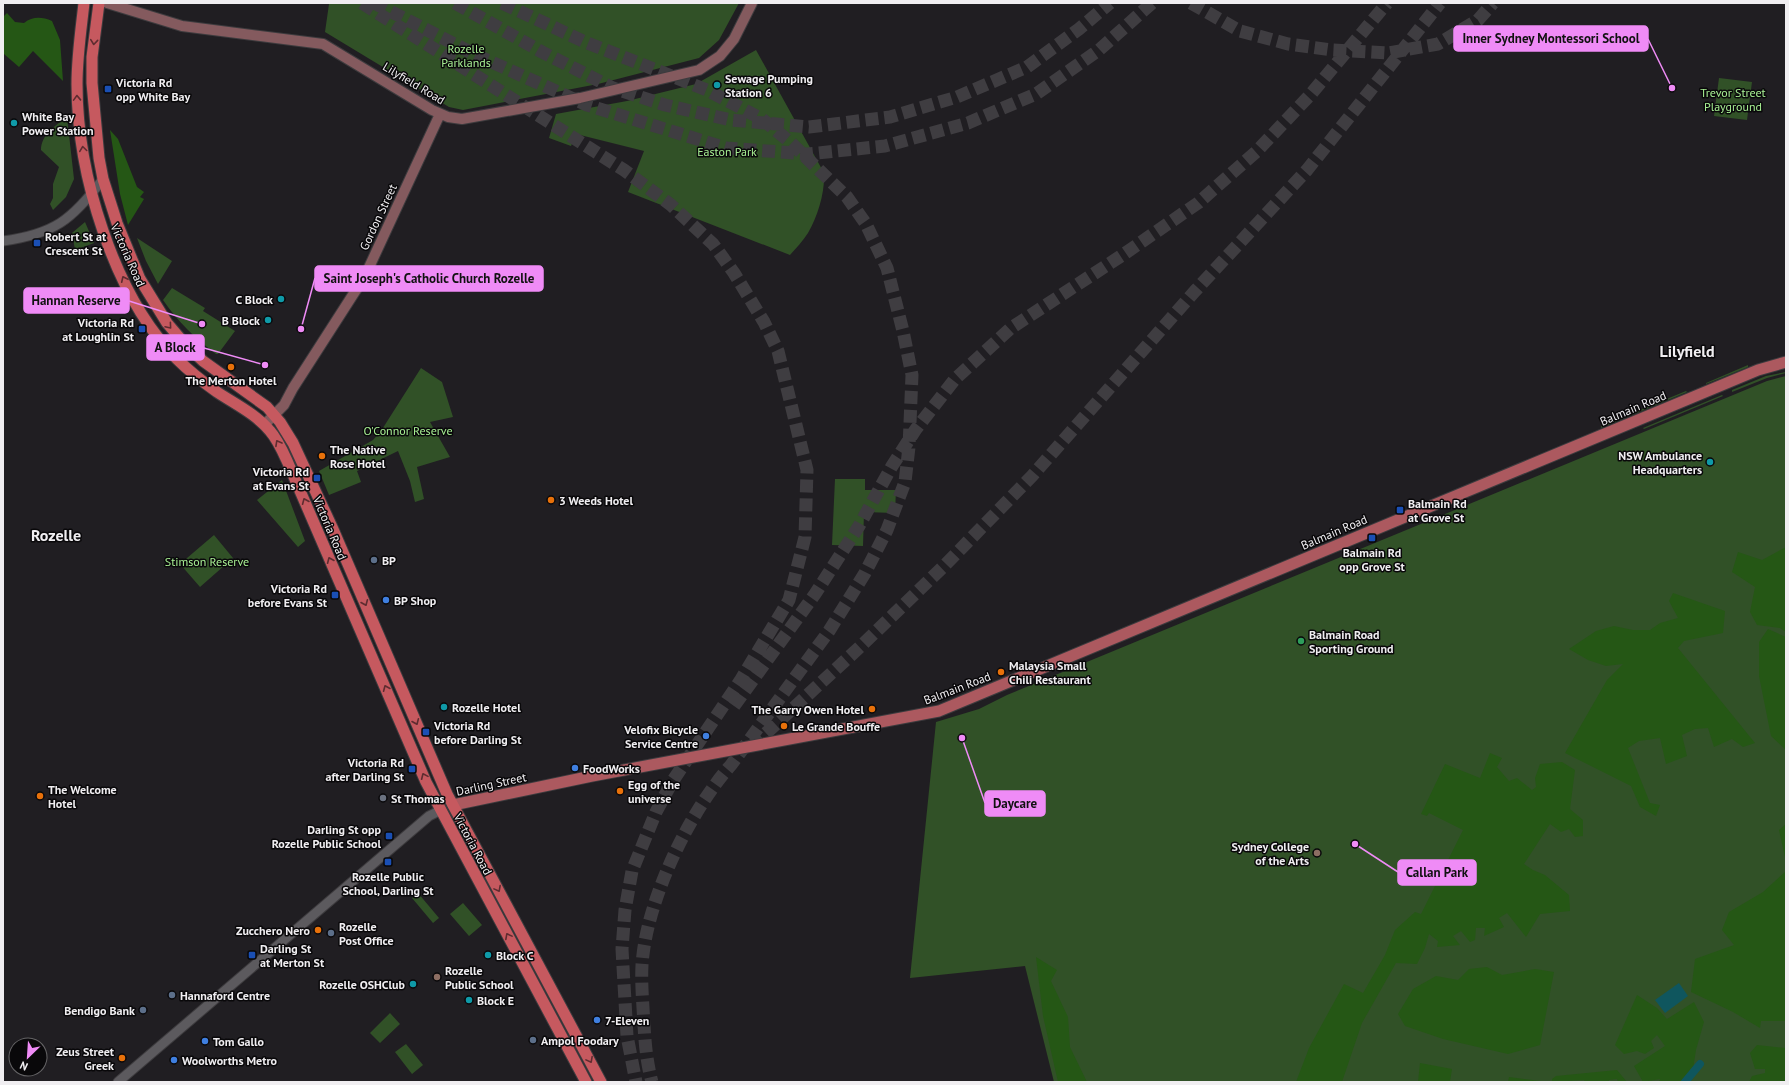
<svg xmlns="http://www.w3.org/2000/svg" width="1789" height="1085" font-family="'PT Sans',sans-serif">
	<style>
		.green { fill: #315127 }
		.forest { fill: #255715 }
		.water { fill: #0f565e }
		.lines { fill: none; stroke-linecap: round; stroke-linejoin: round }
		.canal { stroke: #0f565e; stroke-width: 8 }
		.motorway-tunnel { stroke: #3f3d41; stroke-width: 13; stroke-dasharray: 13 6; stroke-linecap: butt }
		.tertiary-casing { stroke: #3d3b3e; stroke-width: 11 }
		.secondary-casing { stroke: #3d3b3e; stroke-width: 12 }
		.primary-casing { stroke: #3d3b3e; stroke-width: 13 }
		.trunk-casing { stroke: #3d3b3e; stroke-width: 13 }
		.tertiary { stroke: #5c5a5e; stroke-width: 9 }
		.secondary { stroke: #845a5e; stroke-width: 10 }
		.primary { stroke: #ac595f; stroke-width: 11 }
		.trunk { stroke: #c6595f; stroke-width: 11 }
		.oneway { stroke: #5e2c30 }
		.culture-dot { fill: #0f9aa8; stroke: #09080a; stroke-width: 1.5 }
		.transit-dot { fill: #1a4fb4; stroke: #09080a; stroke-width: 1.5 }
		.food-dot { fill: #e8710a; stroke: #09080a; stroke-width: 1.5 }
		.service-dot { fill: #5c6f8a; stroke: #09080a; stroke-width: 1.5 }
		.shop-dot { fill: #3f7fe0; stroke: #09080a; stroke-width: 1.5 }
		.leisure-dot { fill: #2e9e5b; stroke: #09080a; stroke-width: 1.5 }
		.worship-dot { fill: #6b7280; stroke: #09080a; stroke-width: 1.5 }
		.education-dot { fill: #8d6e63; stroke: #09080a; stroke-width: 1.5 }
		.labels { text-anchor: middle; dominant-baseline: central; stroke-width: 3; stroke-linejoin: round; paint-order: stroke }
		.park-label { font-size: 12px; fill: #a8f094; stroke: #09080a }
		.poi-label { font-size: 12px; font-weight: bold; fill: #f0eef1; stroke: #09080a; text-anchor: start }
		.street-label { font-size: 12px; fill: #f0eef1; stroke: #09080a }
		.district-label { font-size: 16px; font-weight: bold; fill: #f0eef1; stroke: #09080a }
		.leader { fill: none; stroke: #ef8bf6; stroke-width: 1.5 }
		.callout-dot { fill: #ef8bf6; stroke: #09080a; stroke-width: 1.5 }
		.callout { fill: #ef8bf6; stroke: #ef8bf6; stroke-width: 1.5 }
		.callout-label { font-size: 13px; text-anchor: middle; font-weight: bold; fill: #111 }
	</style>
	<rect width="100%" height="100%" fill="#201e22"/>
	<path class="green" d="M325,3H739L719,40L699,58L598,84L463,110L449,107L325,32L329,4Z
		M756,50L824,173C825,192 818,216 808,233C803,241 796,248 790,255L628,192L644,151L576,134L571,146L549,138L556,114L627,101L696,84Z
		M1719,78L1752,82L1747,120L1714,116Z
		M67,117L74,179L66,197L53,210L50,204L53,198V184L59,167L41,150C41,135 55,126 67,117Z
		M85,222L94,243L75,250L72,233Z
		M137,238L172,261L158,284L146,261Z
		M172,288L205,308L203,311L235,331L218,354H216C195,338 178,322 163,300Z
		M1748,365V367L1706,384V383Z
		M421,368L442,382L453,417L430,422L450,457L417,467L424,499L415,502L410,481L398,451L357,471L361,482L329,495L319,471L373,440L381,431Z
		M1786,372V373L1767,378L1732,392V390L1766,376Z
		M1786,376V1082H1054L1025,966L910,978L936,722L979,709L1007,695L1767,381Z
		M1686,391L1687,392L1601,428V426Z
		M1722,395L1723,396L1644,429L1643,428Z
		M835,479H865V490H896L895,513L864,512L863,546L832,545Z
		M282,480L305,541L298,547L257,500Z
		M214,535L233,558L200,587L180,564Z
		M418,893L439,918L433,923L412,898Z
		M463,903L482,925L469,936L450,914Z
		M390,1013L400,1024L380,1043L370,1033Z
		M406,1044L423,1065L412,1074L395,1052Z"/>
	<path class="forest" d="M7,13L15,22L24,23C33,16 42,17 52,21L60,40L63,81L33,51L19,67L4,54L3,17Z
		M110,130L118,139L137,187L144,192L140,197L144,199L128,225L120,194Z
		M1786,547V632L1780,628L1757,625L1750,612L1755,587L1732,572L1738,552L1762,560Z
		M1673,593L1725,611L1723,633L1684,641L1678,648L1755,743L1743,747L1732,739L1714,747L1708,728L1695,729L1682,735L1687,756L1666,764L1660,738L1639,741L1628,748L1650,803L1660,805L1656,816L1640,807L1631,786L1565,753L1607,680L1623,664L1606,666L1588,660L1569,649L1596,631L1614,626L1633,630H1650L1660,623L1678,618L1669,601Z
		M1768,629L1786,637V750L1771,736L1759,676V642Z
		M1490,753L1502,758L1497,767L1509,781L1517,778L1532,790L1536,787L1535,778L1540,764L1562,762L1575,770L1570,809L1583,820V836L1575,837L1569,829L1561,832L1550,824L1524,864L1533,870L1545,875L1569,895L1570,911L1540,914L1526,937L1507,913L1499,918L1504,927L1484,936L1485,928H1476L1475,940L1470,942L1461,931L1453,936L1460,945L1437,947L1438,941L1429,934L1425,948L1417,964L1396,963L1362,1023L1342,1082H1296L1309,1048L1344,984L1363,993L1385,955L1395,930L1415,912L1421,914L1463,830L1429,813L1427,816L1421,814L1445,764L1480,778Z
		M1786,824V862L1779,830Z
		M1786,871V1021H1761L1760,1028L1733,1012L1691,992L1695,959L1734,945L1722,930L1729,912L1763,892Z
		M1036,957L1057,970L1051,981L1068,1017L1070,1047L1087,1082H1058L1043,1016Z
		M1487,967L1502,975L1535,969L1554,972L1540,1045L1508,1054L1443,1039L1405,1026L1398,1014L1413,989L1436,976L1458,980L1469,969Z
		M1637,995L1657,1008L1667,1019L1694,1002L1704,1022L1696,1050L1691,1082H1659L1660,1079L1643,1082L1634,1066L1665,1046L1657,1035L1651,1041L1654,1048L1645,1054L1637,1051L1624,1054L1615,1045Z
		M1757,1045L1786,1048V1082H1749L1752,1076L1765,1073V1069H1755L1750,1053Z
		M1420,1063L1452,1069L1450,1082H1418Z
		M1617,1070L1627,1082H1618L1617,1079L1609,1080V1082H1585L1584,1080L1552,1082V1079L1556,1076Z
		M1509,1077L1541,1081V1082H1508Z"/>
	<path class="water" d="M1679,983L1688,996L1665,1013L1655,1000Z"/>
	<g class="lines">
		<path class="canal" d="M1685,1082L1700,1064"/>
		<path class="motorway-tunnel" d="M362,3L624,170L671,205L713,244L734,273L764,322L778,351L807,470L805,537L789,600L740,681L672,782L656,812L632,871L625,910L622,949L627,1036L636,1082
			M374,3L476,55L587,105L726,148L808,154L885,146L968,123L1036,94L1099,50L1152,3
			M455,3L542,52L613,88L665,105L731,120L809,127L890,117L957,97L1027,67L1079,29L1110,3
			M502,3L585,42L707,90L762,119L790,142L847,197L866,224L887,268L903,331L912,375L909,447L905,482L887,530L865,573L829,631L731,765C689,812 646,901 642,965C641,984 643,1005 644,1025C645,1044 647,1064 652,1082
			M1191,3L1240,31L1288,44L1332,50L1388,53L1438,44L1478,20L1493,3
			M734,706L815,594L859,526L892,466L916,429L955,379L1011,328L1124,254L1198,203L1257,151L1311,94L1387,3
			M752,746L861,646L945,565L1032,476L1195,291L1307,170L1440,3"/>
		<g class="tertiary-casing">
			<path id="tertiary" d="M3,241C54,234 72,220 103,179
				M118,1082L429,816L441,810"/>
		</g>
		<g class="secondary-casing">
			<path id="secondary" d="M107,3L182,26L323,44L432,110L448,117L462,119L580,98L699,70L720,56L734,39L752,3
				M264,425L284,405L293,388L365,276L440,114"/>
		</g>
		<g class="primary-casing">
			<path id="primary" d="M453,805L592,776L939,711L1758,370L1786,362"/>
		</g>
		<g class="trunk-casing">
			<path id="trunk" d="M84,3C81,30 77,57 77,84C77,173 113,295 177,359C189,371 203,382 217,392C235,404 256,414 270,431C278,440 283,452 288,463L426,782L586,1082
				M99,3L92,57V83L99,158L103,179L117,223L140,279L167,323L184,343L203,361L267,407L280,422L293,443L332,527L447,794L601,1082"/>
		</g>
		<use href="#tertiary" class="tertiary"/>
		<use href="#secondary" class="secondary"/>
		<use href="#primary" class="primary"/>
		<use href="#trunk" class="trunk"/>
	</g>
	<defs><path id="oneway-chevron" d="M-2-3.5L2.5 0L-2 3.5" fill="none" stroke-width="1.6" stroke-linecap="round" stroke-linejoin="round"/></defs>
	<g class="oneway">
		<use href="#oneway-chevron" transform="translate(94 42) rotate(96)"/>
		<use href="#oneway-chevron" transform="translate(77 98) rotate(-92)"/>
		<use href="#oneway-chevron" transform="translate(83 149) rotate(-98)"/>
		<use href="#oneway-chevron" transform="translate(124 279) rotate(-115)"/>
		<use href="#oneway-chevron" transform="translate(169 326) rotate(50)"/>
		<use href="#oneway-chevron" transform="translate(278 443) rotate(-119)"/>
		<use href="#oneway-chevron" transform="translate(305 501) rotate(-113)"/>
		<use href="#oneway-chevron" transform="translate(330 560) rotate(-113)"/>
		<use href="#oneway-chevron" transform="translate(365 603) rotate(67)"/>
		<use href="#oneway-chevron" transform="translate(386 688) rotate(-113)"/>
		<use href="#oneway-chevron" transform="translate(416 722) rotate(67)"/>
		<use href="#oneway-chevron" transform="translate(424 776) rotate(-114)"/>
		<use href="#oneway-chevron" transform="translate(498 889) rotate(62)"/>
		<use href="#oneway-chevron" transform="translate(508 936) rotate(-118)"/>
		<use href="#oneway-chevron" transform="translate(590 1060) rotate(62)"/>
	</g>
	<g class="culture-dot">
		<circle cx="717" cy="85" r="4"/>
		<circle cx="14" cy="123" r="4"/>
		<circle cx="281" cy="299" r="4"/>
		<circle cx="268" cy="320" r="4"/>
		<circle cx="1710" cy="462" r="4"/>
		<circle cx="444" cy="707" r="4"/>
		<circle cx="488" cy="955" r="4"/>
		<circle cx="413" cy="984" r="4"/>
		<circle cx="469" cy="1000" r="4"/>
	</g>
	<g class="transit-dot">
		<rect x="104" y="85" width="8" height="8" rx="2"/>
		<rect x="33" y="239" width="8" height="8" rx="2"/>
		<rect x="138" y="325" width="8" height="8" rx="2"/>
		<rect x="313" y="474" width="8" height="8" rx="2"/>
		<rect x="1396" y="506" width="8" height="8" rx="2"/>
		<rect x="1368" y="534" width="8" height="8" rx="2"/>
		<rect x="331" y="591" width="8" height="8" rx="2"/>
		<rect x="422" y="728" width="8" height="8" rx="2"/>
		<rect x="408" y="765" width="8" height="8" rx="2"/>
		<rect x="385" y="832" width="8" height="8" rx="2"/>
		<rect x="384" y="858" width="8" height="8" rx="2"/>
		<rect x="248" y="951" width="8" height="8" rx="2"/>
	</g>
	<g class="food-dot">
		<circle cx="231" cy="367" r="4"/>
		<circle cx="322" cy="456" r="4"/>
		<circle cx="551" cy="500" r="4"/>
		<circle cx="1001" cy="672" r="4"/>
		<circle cx="872" cy="709" r="4"/>
		<circle cx="784" cy="726" r="4"/>
		<circle cx="620" cy="791" r="4"/>
		<circle cx="40" cy="796" r="4"/>
		<circle cx="318" cy="930" r="4"/>
		<circle cx="122" cy="1058" r="4"/>
	</g>
	<g class="service-dot">
		<circle cx="374" cy="560" r="4"/>
		<circle cx="331" cy="933" r="4"/>
		<circle cx="172" cy="995" r="4"/>
		<circle cx="143" cy="1010" r="4"/>
		<circle cx="533" cy="1040" r="4"/>
	</g>
	<g class="shop-dot">
		<circle cx="386" cy="600" r="4"/>
		<circle cx="706" cy="736" r="4"/>
		<circle cx="575" cy="768" r="4"/>
		<circle cx="597" cy="1020" r="4"/>
		<circle cx="205" cy="1041" r="4"/>
		<circle cx="174" cy="1060" r="4"/>
	</g>
	<circle class="leisure-dot" cx="1301" cy="641" r="4"/>
	<circle class="worship-dot" cx="383" cy="798" r="4"/>
	<g class="education-dot">
		<circle cx="1317" cy="853" r="4"/>
		<circle cx="437" cy="977" r="4"/>
	</g>
	<g class="labels">
		<g class="park-label">
			<text x="466" y="48">Rozelle<tspan x="466" dy="14">Parklands</tspan></text>
			<text x="1733" y="92">Trevor Street<tspan x="1733" dy="14">Playground</tspan></text>
			<text x="727" y="151">Easton Park</text>
			<text x="408" y="430">O'Connor Reserve</text>
			<text x="207" y="561">Stimson Reserve</text>
		</g>
		<g class="poi-label">
			<text x="725" y="78">Sewage Pumping<tspan x="725" dy="14">Station 6</tspan></text>
			<text x="116" y="82">Victoria Rd<tspan x="116" dy="14">opp White Bay</tspan></text>
			<text x="22" y="116">White Bay<tspan x="22" dy="14">Power Station</tspan></text>
			<text x="45" y="236">Robert St at<tspan x="45" dy="14">Crescent St</tspan></text>
			<text x="273" y="299" text-anchor="end">C Block</text>
			<text x="260" y="320" text-anchor="end">B Block</text>
			<text x="134" y="322" text-anchor="end">Victoria Rd<tspan x="134" dy="14">at Loughlin St</tspan></text>
			<text x="231" y="380" text-anchor="middle">The Merton Hotel</text>
			<text x="330" y="449">The Native<tspan x="330" dy="14">Rose Hotel</tspan></text>
			<text x="1702" y="455" text-anchor="end">NSW Ambulance<tspan x="1702" dy="14">Headquarters</tspan></text>
			<text x="309" y="471" text-anchor="end">Victoria Rd<tspan x="309" dy="14">at Evans St</tspan></text>
			<text x="559" y="500">3 Weeds Hotel</text>
			<text x="1408" y="503">Balmain Rd<tspan x="1408" dy="14">at Grove St</tspan></text>
			<text x="1372" y="552" text-anchor="middle">Balmain Rd<tspan x="1372" dy="14">opp Grove St</tspan></text>
			<text x="382" y="560">BP</text>
			<text x="327" y="588" text-anchor="end">Victoria Rd<tspan x="327" dy="14">before Evans St</tspan></text>
			<text x="394" y="600">BP Shop</text>
			<text x="1309" y="634">Balmain Road<tspan x="1309" dy="14">Sporting Ground</tspan></text>
			<text x="1009" y="665">Malaysia Small<tspan x="1009" dy="14">Chili Restaurant</tspan></text>
			<text x="452" y="707">Rozelle Hotel</text>
			<text x="864" y="709" text-anchor="end">The Garry Owen Hotel</text>
			<text x="434" y="725">Victoria Rd<tspan x="434" dy="14">before Darling St</tspan></text>
			<text x="792" y="726">Le Grande Bouffe</text>
			<text x="698" y="729" text-anchor="end">Velofix Bicycle<tspan x="698" dy="14">Service Centre</tspan></text>
			<text x="404" y="762" text-anchor="end">Victoria Rd<tspan x="404" dy="14">after Darling St</tspan></text>
			<text x="583" y="768">FoodWorks</text>
			<text x="628" y="784">Egg of the<tspan x="628" dy="14">universe</tspan></text>
			<text x="48" y="789">The Welcome<tspan x="48" dy="14">Hotel</tspan></text>
			<text x="391" y="798">St Thomas</text>
			<text x="381" y="829" text-anchor="end">Darling St opp<tspan x="381" dy="14">Rozelle Public School</tspan></text>
			<text x="1309" y="846" text-anchor="end">Sydney College<tspan x="1309" dy="14">of the Arts</tspan></text>
			<text x="388" y="876" text-anchor="middle">Rozelle Public<tspan x="388" dy="14">School, Darling St</tspan></text>
			<text x="339" y="926">Rozelle<tspan x="339" dy="14">Post Office</tspan></text>
			<text x="310" y="930" text-anchor="end">Zucchero Nero</text>
			<text x="260" y="948">Darling St<tspan x="260" dy="14">at Merton St</tspan></text>
			<text x="496" y="955">Block C</text>
			<text x="445" y="970">Rozelle<tspan x="445" dy="14">Public School</tspan></text>
			<text x="405" y="984" text-anchor="end">Rozelle OSHClub</text>
			<text x="180" y="995">Hannaford Centre</text>
			<text x="477" y="1000">Block E</text>
			<text x="135" y="1010" text-anchor="end">Bendigo Bank</text>
			<text x="605" y="1020">7-Eleven</text>
			<text x="541" y="1040">Ampol Foodary</text>
			<text x="213" y="1041">Tom Gallo</text>
			<text x="114" y="1051" text-anchor="end">Zeus Street<tspan x="114" dy="14">Greek</tspan></text>
			<text x="182" y="1060">Woolworths Metro</text>
		</g>
		<g class="street-label">
			<text transform="translate(414 83) rotate(31)">Lilyfield Road</text>
			<text transform="translate(378 217) rotate(-65)">Gordon Street</text>
			<text transform="translate(128 255) rotate(66)">Victoria Road</text>
			<text transform="translate(1633 408) rotate(-23)">Balmain Road</text>
			<text transform="translate(330 528) rotate(67)">Victoria Road</text>
			<text transform="translate(1334 532) rotate(-23)">Balmain Road</text>
			<text transform="translate(957 688) rotate(-21)">Balmain Road</text>
			<text transform="translate(491 784) rotate(-12)">Darling Street</text>
			<text transform="translate(473 844) rotate(62)">Victoria Road</text>
		</g>
		<g class="district-label">
			<text x="1687" y="351">Lilyfield</text>
			<text x="56" y="535">Rozelle</text>
		</g>
	</g>
	<path class="leader" d="M1672 88L1648 39M301 329L315 278M202 324L129 301M265 365L204 348M962 738L985 803M1355 844L1398 872"/>
	<g class="callout-dot">
		<circle cx="1672" cy="88" r="4"/>
		<circle cx="301" cy="329" r="4"/>
		<circle cx="202" cy="324" r="4"/>
		<circle cx="265" cy="365" r="4"/>
		<circle cx="962" cy="738" r="4"/>
		<circle cx="1355" cy="844" r="4"/>
	</g>
	<g class="callout">
		<rect x="1454" y="26" width="194" height="25" rx="4"/>
		<rect x="315" y="266" width="228" height="25" rx="4"/>
		<rect x="24" y="288" width="105" height="25" rx="4"/>
		<rect x="147" y="335" width="57" height="25" rx="4"/>
		<rect x="985" y="791" width="60" height="25" rx="4"/>
		<rect x="1398" y="860" width="78" height="25" rx="4"/>
	</g>
	<g class="callout-label">
		<text x="1551" y="43">Inner Sydney Montessori School</text>
		<text x="429" y="283">Saint Joseph's Catholic Church Rozelle</text>
		<text x="76" y="305">Hannan Reserve</text>
		<text x="175" y="352">A Block</text>
		<text x="1015" y="808">Daycare</text>
		<text x="1437" y="877">Callan Park</text>
	</g>
	<rect width="1789" height="1085" fill="none" stroke="#f0eef1" stroke-width="8"/>
	<g transform="translate(28 1057) rotate(205)"><circle r="19" fill="#09080a" stroke="#656466"/>
	<path d="M0-3L7 15L0 10L-7 15Z" fill="#ef8bf6"/>
	<text y="-6" font-size="11" font-weight="bold" text-anchor="middle" fill="#f0eef1">N</text>
	</g>
</svg>
